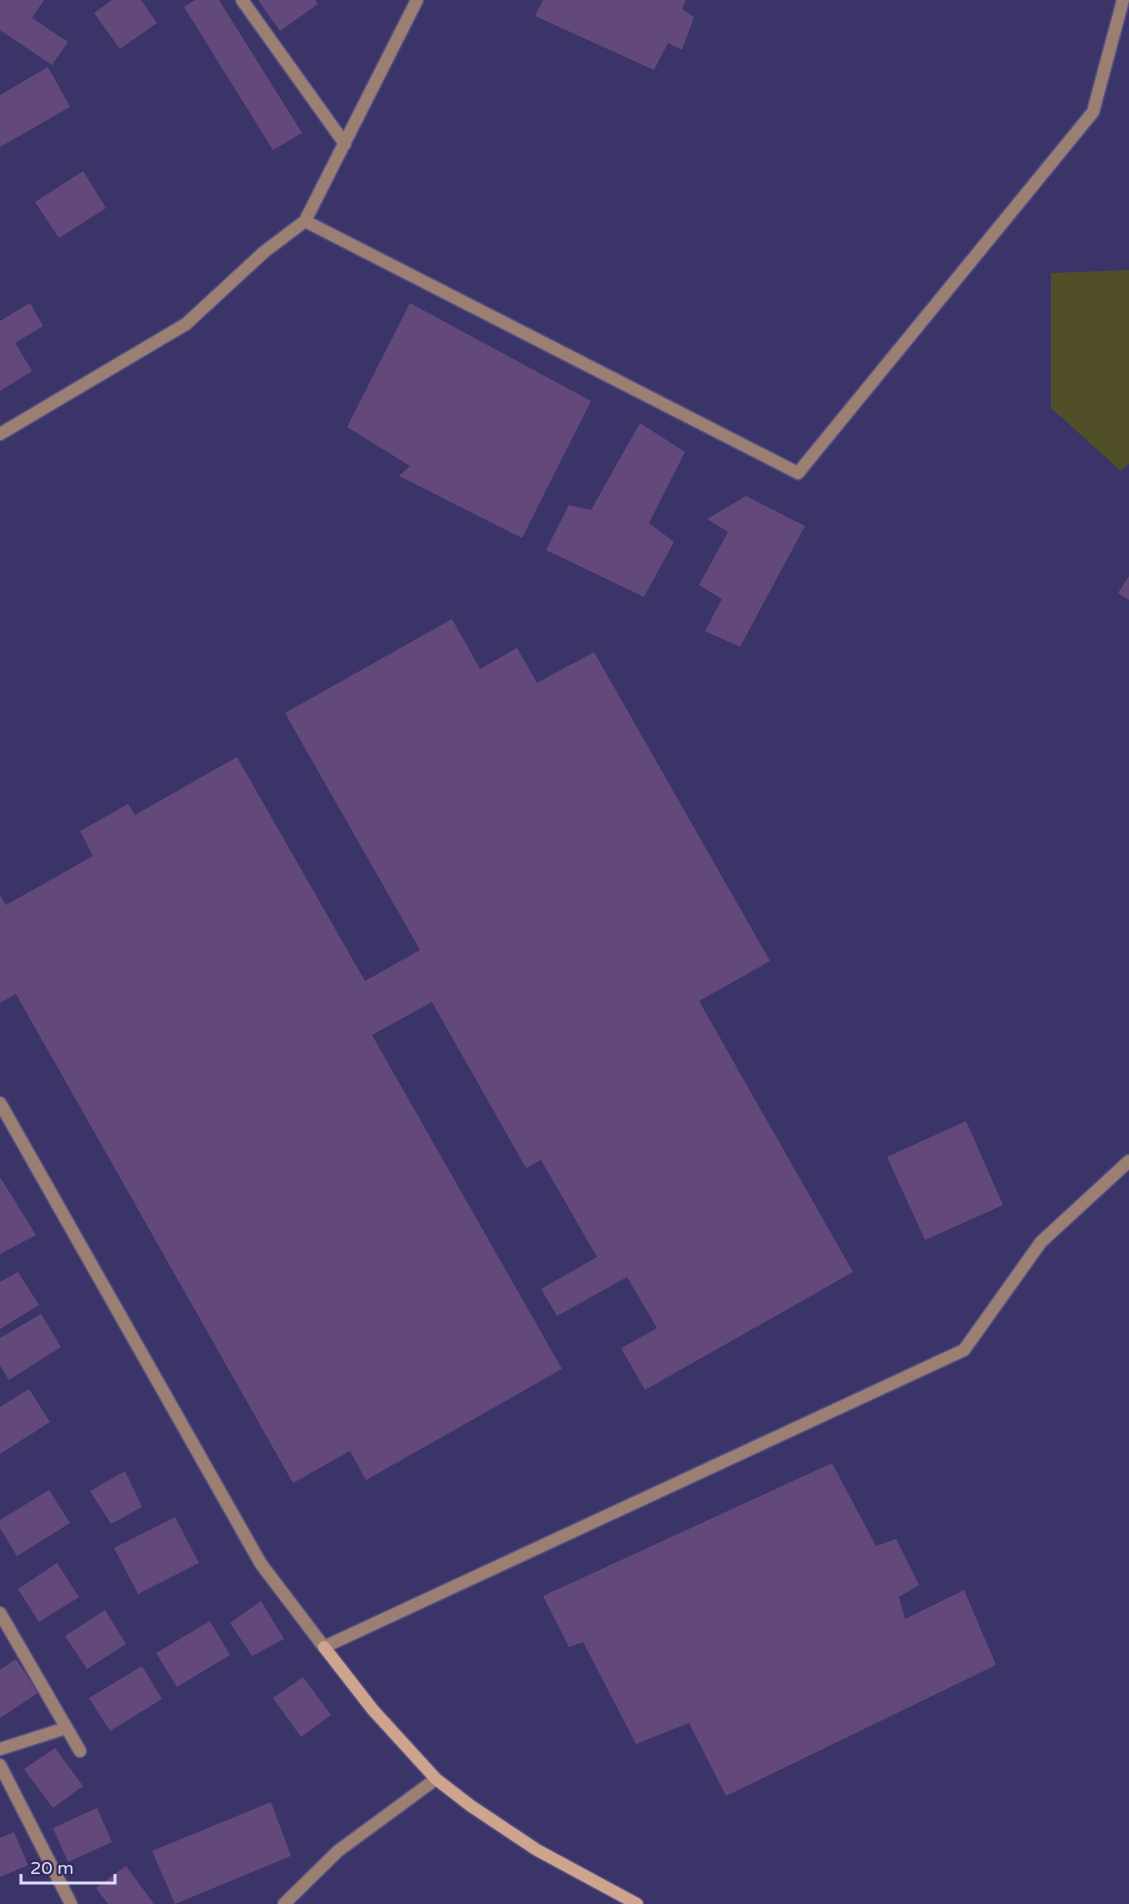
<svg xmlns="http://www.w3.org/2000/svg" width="1129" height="1904" font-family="'Varela Round',sans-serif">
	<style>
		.green { fill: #504f27 }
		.building { fill: #63487b }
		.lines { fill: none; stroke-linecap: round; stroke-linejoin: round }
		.lane-casing { stroke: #585283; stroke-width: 15 }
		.street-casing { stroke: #585283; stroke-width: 15 }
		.secondary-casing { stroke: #585283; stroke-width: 15 }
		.lane { stroke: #9b7f72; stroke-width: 12 }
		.street { stroke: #9b7f72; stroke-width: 12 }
		.secondary { stroke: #cfa48f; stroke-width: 12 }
	</style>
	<rect width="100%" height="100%" fill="#3b3468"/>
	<path class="green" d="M1129,270V464L1121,471L1051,408V273Z"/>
	<path class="building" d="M0,0H44L32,18L68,42L52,65L0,30Z
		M112,0H141L157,23L120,49L94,13Z
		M195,0H219L302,133L273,150L184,7Z
		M258,0H315L318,4L280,31Z
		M543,0H686L682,9L694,17L682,50L668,43L654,70L535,16Z
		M48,67L70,107L0,147V95Z
		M83,171L106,208L59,238L35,202Z
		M30,303L43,326L15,343L32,371L0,391V321Z
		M410,303L591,401L522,538L399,476L410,466L347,427Z
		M640,423L685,452L649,523L674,542L644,597L546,550L569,505L591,510Z
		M746,496L805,526L740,647L705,631L722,599L699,585L728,532L707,519Z
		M1129,576V600L1118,593Z
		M452,619L480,669L517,648L537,683L594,652L770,961L699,1001L853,1272L645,1390L621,1348L657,1328L627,1277L557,1316L541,1289L597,1257L541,1160L526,1168L432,1002L372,1035L562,1369L366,1480L350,1451L293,1483L16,994L0,1003V895L6,905L93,856L80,831L128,804L135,815L237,757L365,981L420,950L285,713Z
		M966,1121L1003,1205L925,1240L887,1157Z
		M0,1177L36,1235L0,1254Z
		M18,1272L39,1305L0,1329V1282Z
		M41,1314L61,1347L9,1380L0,1365V1338Z
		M29,1389L50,1422L0,1454V1407Z
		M832,1463L876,1546L896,1539L919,1585L899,1597L905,1619L964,1590L996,1665L726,1796L689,1723L636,1744L583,1642L569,1647L543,1596Z
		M125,1471L142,1507L111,1524L90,1491Z
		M49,1490L70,1523L17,1556L0,1528V1520Z
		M175,1517L199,1563L138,1594L114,1548Z
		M57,1563L79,1597L39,1622L18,1589Z
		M261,1601L284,1639L252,1656L230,1623Z
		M105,1610L126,1644L87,1669L65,1636Z
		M210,1621L230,1655L177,1687L156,1653Z
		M16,1659L38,1693L0,1718V1670Z
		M142,1666L162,1699L110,1731L89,1698Z
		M303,1677L331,1715L301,1737L273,1698Z
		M55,1748L83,1786L53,1808L24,1769Z
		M271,1802L291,1856L175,1904L152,1851Z
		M97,1808L112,1842L68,1862L53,1828Z
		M14,1832L28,1865L0,1877V1838Z
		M126,1866L154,1904H108L96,1888Z"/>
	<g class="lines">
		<g class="lane-casing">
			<path id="lane" d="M0,1765L71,1904
				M284,1904L338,1851L436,1779"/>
		</g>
		<g class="street-casing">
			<path id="street" d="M242,0L345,144
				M305,221L798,473L1093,112L1123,0
				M0,434L186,324L264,252L305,221L417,0
				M0,1103L261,1564L324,1647L964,1350L1041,1242L1129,1161
				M0,1613L80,1751
				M0,1749L66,1728"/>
		</g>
		<g class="secondary-casing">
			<path id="secondary" d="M324,1647L373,1710L436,1779L471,1806L537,1850L637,1904"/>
		</g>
		<use href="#lane" class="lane"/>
		<use href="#street" class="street"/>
		<use href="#secondary" class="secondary"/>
	</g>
	<path d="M21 1874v9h94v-9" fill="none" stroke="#dedcfd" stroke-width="3"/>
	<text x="30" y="1874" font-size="18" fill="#dedcfd" stroke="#312a5c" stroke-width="4.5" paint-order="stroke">20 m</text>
</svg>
